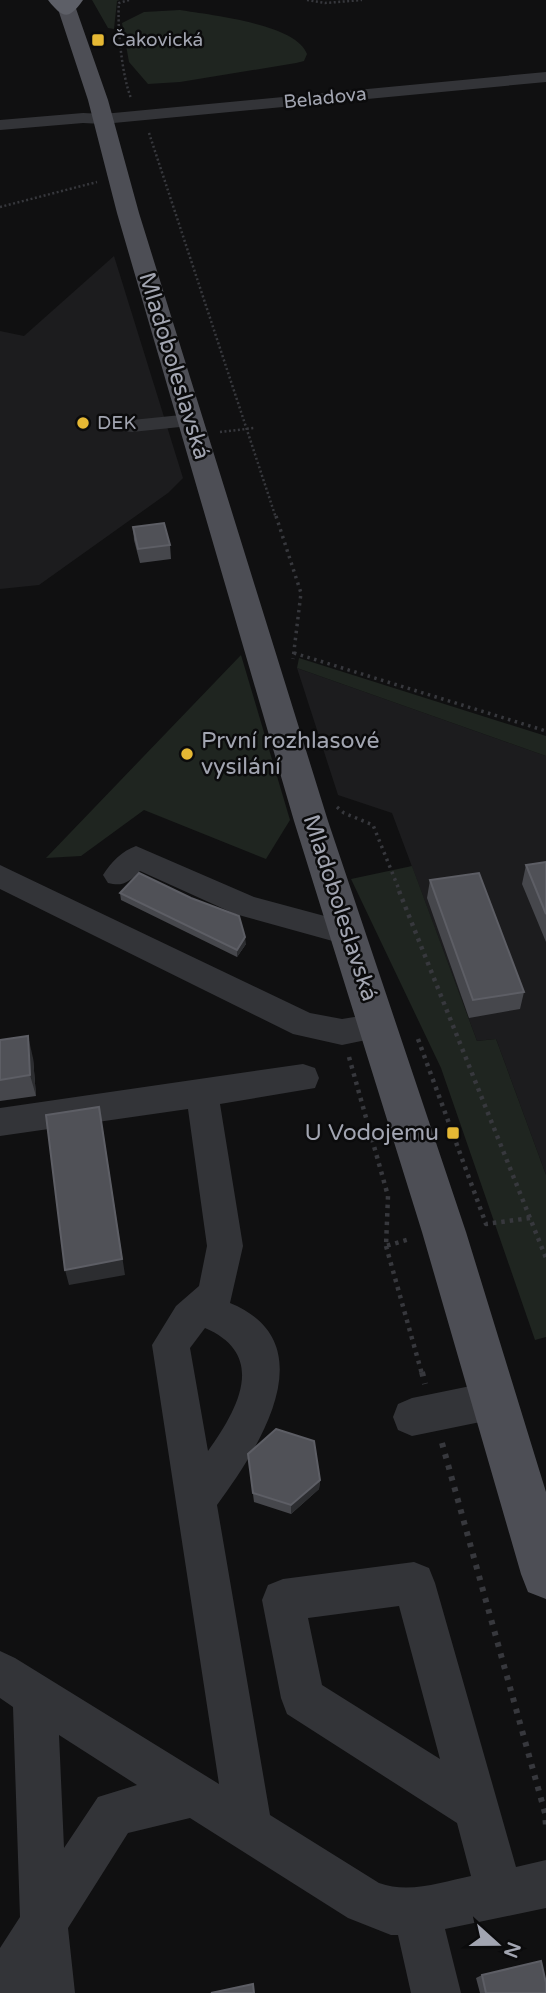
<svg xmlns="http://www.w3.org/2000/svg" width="546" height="1993" font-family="'Varela Round',sans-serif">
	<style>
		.built { fill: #1c1c1e }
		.green { fill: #1f2520 }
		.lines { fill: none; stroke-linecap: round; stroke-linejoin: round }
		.path-far3 { stroke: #37383d; stroke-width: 2.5; stroke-dasharray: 2 2.5; stroke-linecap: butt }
		.path-far2 { stroke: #37383d; stroke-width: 3.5; stroke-dasharray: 2.5 4.5; stroke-linecap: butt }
		.path-far1 { stroke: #37383d; stroke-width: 4.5; stroke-dasharray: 3.5 5; stroke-linecap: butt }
		.path { stroke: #37383d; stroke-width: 6; stroke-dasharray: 4.5 7; stroke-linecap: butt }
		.minor { fill: #333438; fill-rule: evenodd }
		.major { fill: #4d4e55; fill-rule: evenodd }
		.highway { fill: #5d5f67; fill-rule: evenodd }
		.wall { fill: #46474c }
		.shaded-wall { fill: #2c2d30 }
		.building { fill: #505157; stroke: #5d5e65; stroke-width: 2 }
		.poi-dot { fill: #e5b834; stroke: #0b0b0c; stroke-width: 2.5 }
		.labels { text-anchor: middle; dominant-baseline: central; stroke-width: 5; stroke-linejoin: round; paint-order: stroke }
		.far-poi-label { font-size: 19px; fill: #a2a5b1; stroke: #0b0b0c; text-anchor: start }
		.far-street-label { font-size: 19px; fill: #a2a5b1; stroke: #0b0b0c }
		.street-label { font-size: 23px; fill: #a2a5b1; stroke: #0b0b0c }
		.poi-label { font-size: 23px; fill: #a2a5b1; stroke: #0b0b0c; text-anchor: start }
	</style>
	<rect width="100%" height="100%" fill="#101011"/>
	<path class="built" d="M114,256L183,478L168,493L39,585L0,589V331L24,336Z
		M297,668L546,756V1175L496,1039L477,1041L392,813L338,795Z"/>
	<path class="green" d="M92,0H120L117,1L114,29L108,28Z
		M180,10C210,15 297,24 307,54L304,61L296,63L180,82L148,84L129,62L122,23L144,12Z
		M241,655L290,820L266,859L144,810L81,856L46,858Z
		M299,658L546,736V756L297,668Z
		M412,866L477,1041L496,1039L546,1175V1337L535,1340L441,1068L351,879Z"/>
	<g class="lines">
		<path class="path-far3" d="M129,0L119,3C117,27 122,76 131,98
			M307,0L325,3L362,0
			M149,133L276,518
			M0,207L97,182
			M220,432L254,428"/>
		<path class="path-far2" d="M276,516L301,593L293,659
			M294,653L546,731
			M337,807L344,813L373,825L400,892"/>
		<path class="path-far1" d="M399,891L546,1258
			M418,1039L486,1224L530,1218
			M349,1057L388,1196L386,1246L410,1239
			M386,1246L422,1374"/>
		<path class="path" d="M422,1372L425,1384
			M442,1443L545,1813L546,1827"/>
		<path class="minor" d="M546,72V82L103,124L83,123L0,130V120L83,113L103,114Z
			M191,414L199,415L202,420L199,425L132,432L124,431L121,426L124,421L132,420Z
			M136,846L254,897L358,925L362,933L358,941L347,945L235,914L140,871C129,882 123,887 108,883L103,875C111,862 122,851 136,846Z
			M0,865L310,1013L342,1019L379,1013L390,1017L395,1026L390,1035L342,1045L293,1034L0,889Z
			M303,1064L315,1068L319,1078L315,1088L220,1104L243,1246L230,1303C328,1343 258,1449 217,1505L270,1815L379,1883C409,1894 442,1882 471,1876L457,1823L287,1714L281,1698L262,1600L268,1585L283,1579L414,1562L429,1568L435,1583L516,1867L546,1860V1908L445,1929L461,1993H411L398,1935H391L348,1918L190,1818L128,1833L68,1928L75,1993H0V1948L20,1917L13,1707L0,1698V1651L15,1658L219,1784L152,1345L176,1306L199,1286L207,1246L188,1109L0,1136V1108ZM205,1328C268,1355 238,1409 208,1451L190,1348ZM399,1606L440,1759L322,1685L308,1618ZM59,1735L137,1785L98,1797L64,1848Z
			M495,1381L509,1387L514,1400L509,1413L495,1419L412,1436L398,1430L393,1417L398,1404L412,1398Z"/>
		<path class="major" d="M55,0H73L108,100L139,213L328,821L466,1232L546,1492V1599L528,1592L521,1574L422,1232L294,821L117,213L88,100Z"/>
		<path class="highway" d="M48,0H83C69,20 63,19 48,0Z"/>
	</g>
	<path class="wall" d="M133,527L170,545L171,559L140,563L134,540Z
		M546,862V942L522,884L526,865Z
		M430,880L524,992L520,1009L469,1018L427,898Z
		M120,893L191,898L246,944L237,957L121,900Z
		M0,1040L33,1058L36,1096L0,1101Z
		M248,1454L320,1480L319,1489L291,1514L254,1502Z
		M482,1975L546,1993H480L476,1978Z"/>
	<path class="shaded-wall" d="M245,937L246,944L237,957V950Z
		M28,1036L33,1058L36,1096L30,1075Z
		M102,1124L125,1275L69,1285L65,1270Z
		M320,1480L319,1489L291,1514V1505Z"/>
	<path class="building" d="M164,523L170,545L138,549L133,527Z
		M546,862V914L526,865Z
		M139,873L191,898L239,916L245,937L237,950L120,893Z
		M479,873L524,992L473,1000L430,880Z
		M28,1036L30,1075L0,1080V1040Z
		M99,1107L122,1259L65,1270L46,1115Z
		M276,1429L314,1441L320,1480L291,1505L253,1493L248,1454Z
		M541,1961L546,1983V1993H486L482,1975Z
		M253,1984L254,1993H211Z"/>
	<g class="poi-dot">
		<rect x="91" y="33" width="14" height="14" rx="3.5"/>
		<circle cx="83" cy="423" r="7"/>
		<circle cx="187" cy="754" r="7"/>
		<rect x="446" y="1126" width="14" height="14" rx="3.5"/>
	</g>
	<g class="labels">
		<g class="far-poi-label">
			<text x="112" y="40">Čakovická</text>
			<text x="97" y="423">DEK</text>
		</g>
		<g class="far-street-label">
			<text transform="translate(325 98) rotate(-6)">Beladova</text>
		</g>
		<g class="street-label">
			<text transform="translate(174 366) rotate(73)">Mladoboleslavská</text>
			<text transform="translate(340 908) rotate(72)">Mladoboleslavská</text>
		</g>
		<g class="poi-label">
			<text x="201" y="741">První rozhlasové<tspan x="201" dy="26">vysilání</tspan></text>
			<text x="439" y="1133" text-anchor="end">U Vodojemu</text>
		</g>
	</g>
	<g transform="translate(497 1944) rotate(111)" stroke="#0b0b0c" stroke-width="5" paint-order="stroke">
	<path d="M0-5L12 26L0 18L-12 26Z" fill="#a2a5b1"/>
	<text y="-10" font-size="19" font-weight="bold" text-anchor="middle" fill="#a2a5b1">N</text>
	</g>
</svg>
